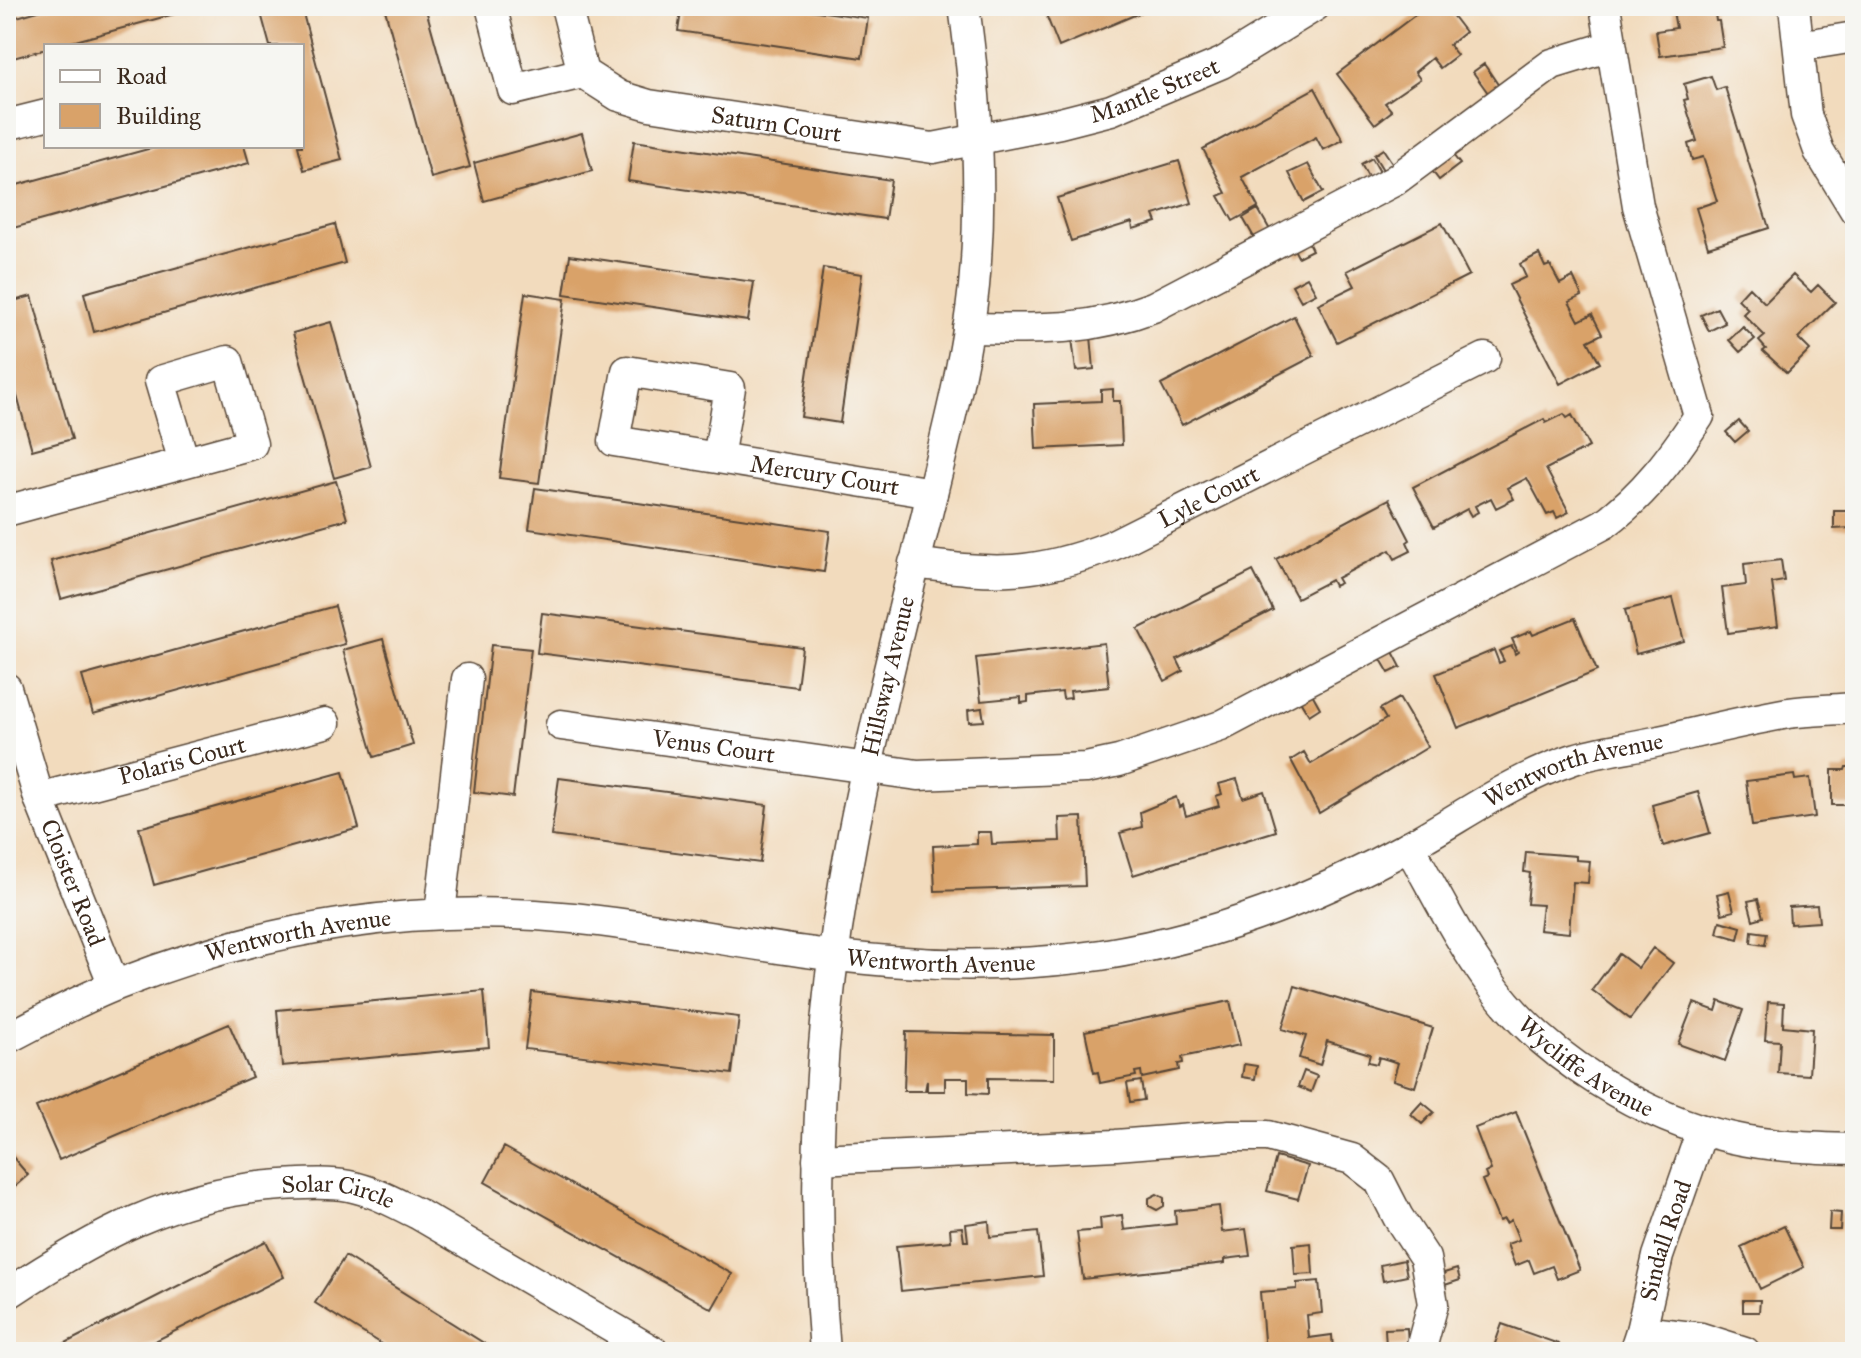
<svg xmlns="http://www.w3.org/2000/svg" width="1861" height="1358" font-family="'IM FELL Great Primer',serif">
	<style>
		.building { fill: #d9a269 }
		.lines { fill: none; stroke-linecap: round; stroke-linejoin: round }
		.minor-casing { stroke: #564536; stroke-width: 33 }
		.minor { stroke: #fff; stroke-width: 30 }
		.labels { text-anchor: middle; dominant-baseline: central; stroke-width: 6; stroke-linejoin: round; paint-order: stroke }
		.street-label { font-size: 24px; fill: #3b2a1e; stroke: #f6f6f2 }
	</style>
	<rect width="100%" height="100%" fill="#f6f6f2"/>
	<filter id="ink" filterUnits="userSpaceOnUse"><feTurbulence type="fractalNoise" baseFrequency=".0125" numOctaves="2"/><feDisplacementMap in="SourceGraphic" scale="16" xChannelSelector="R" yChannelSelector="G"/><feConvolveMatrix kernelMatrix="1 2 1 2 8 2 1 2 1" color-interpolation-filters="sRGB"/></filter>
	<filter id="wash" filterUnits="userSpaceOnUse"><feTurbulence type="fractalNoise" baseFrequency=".006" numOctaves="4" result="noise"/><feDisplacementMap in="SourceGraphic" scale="32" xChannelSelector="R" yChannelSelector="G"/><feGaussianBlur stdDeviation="1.8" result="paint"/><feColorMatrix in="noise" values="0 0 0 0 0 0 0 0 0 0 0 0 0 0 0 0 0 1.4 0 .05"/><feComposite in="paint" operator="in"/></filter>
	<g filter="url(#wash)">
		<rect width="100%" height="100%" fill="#f2dbbd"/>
		<g id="blocks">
			<path class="building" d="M56,6H200V7L57,46H46V49L6,60V20Z
				M259,6H301L342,160L304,170L298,146H302V46H270Z
				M384,6H425L470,167L431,178Z
				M682,6H781L868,18L862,58L678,31Z
				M1046,6H1156L1059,47L1043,7Z
				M1427,6H1445L1465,32L1449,45L1457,55L1440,68L1432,58L1415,72L1420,79L1385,103L1392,111L1375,124L1337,74Z
				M1672,6H1714L1716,21H1719L1723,47L1660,56L1656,31L1676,28Z
				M1484,64L1499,86L1488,93L1473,72Z
				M1711,76L1716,90L1725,87L1769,228L1708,247L1696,208L1717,201L1703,157L1692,160L1688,144L1697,141L1684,100L1688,99L1684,84Z
				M1315,88L1343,140L1323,150L1316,137L1242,177L1258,207L1233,221L1219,196L1226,193L1203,149Z
				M582,133L592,171L484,201L474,163Z
				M634,141L891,180L885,219L628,181Z
				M159,146H244L249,163L6,230V188Z
				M1383,149L1393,164L1383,170L1374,155Z
				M1450,151L1460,164L1439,180L1429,167Z
				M1372,158L1380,172L1369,179L1361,164Z
				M1179,161L1192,203L1154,215L1157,222L1133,229L1132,222L1071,241L1057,198Z
				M1308,164L1323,192L1304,202L1289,173Z
				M1258,209L1270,230L1255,239L1243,218Z
				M1442,223L1469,275L1337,342L1318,304L1355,286L1347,271Z
				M335,224L345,263L94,332L84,293Z
				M1306,238L1312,250L1298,257L1292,245Z
				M1539,254L1545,267L1550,265L1560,284L1573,277L1582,296L1569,302L1579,321L1592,314L1602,334L1588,341L1600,363L1560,384L1509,285L1526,277L1520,264Z
				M570,255L754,282L748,321L564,294Z
				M823,268L862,274L840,423L801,417Z
				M1793,275L1811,292L1818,285L1835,302L1798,338L1810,350L1787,373L1763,351L1766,349L1759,341L1765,336L1743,314L1748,309L1738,299L1749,287L1765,303Z
				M1307,277L1316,293L1301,301L1292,285Z
				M525,293L565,299L539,483L499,478Z
				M32,296L72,439L32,450L6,356V303Z
				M1717,308L1725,323L1709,331L1701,315Z
				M1294,316L1314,356L1182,425L1161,385Z
				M331,322L371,467L334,478L293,333Z
				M1743,327L1755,339L1740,352L1729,340Z
				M1091,336L1094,369L1076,371L1072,338Z
				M1113,389V401H1120L1122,445L1036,449L1034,404L1101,401V390Z
				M1564,414L1567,418L1572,415L1589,447L1546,469L1569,512L1557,518L1554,512L1547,515L1527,478L1508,488L1514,499L1496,508L1491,498L1475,506L1478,512L1471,516L1467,509L1434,527L1413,487L1544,419L1546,423Z
				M1739,421L1748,431L1735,442L1726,432Z
				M336,481L347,519L61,599L51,561Z
				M535,488L830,531L824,572L529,529Z
				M1389,499L1410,540L1407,542L1411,551L1395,559L1390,550L1337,578L1340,583L1334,586L1331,580L1297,598L1276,559Z
				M1834,511H1851V528L1834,529Z
				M1781,560L1784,581L1772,583L1778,626L1728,633L1722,588L1746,585L1744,564Z
				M1253,571L1273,610L1177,659L1183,671L1165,681L1138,629Z
				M1673,598L1684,641L1636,654L1625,610Z
				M335,606L345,644L93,714L82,676Z
				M542,613L802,647L797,687L537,653Z
				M1575,618L1597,671L1458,728L1436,674L1494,650L1499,663L1504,661L1499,651L1512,646L1515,654L1518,652L1512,639L1531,631L1533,635Z
				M383,639L413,745L374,757L343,650Z
				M1104,643L1109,687L1070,691L1071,698L1063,699L1062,692L1028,696V702L1021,703V697L981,701L976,658Z
				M491,645L531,649L513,797L474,792Z
				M1391,648L1401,667L1389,673L1379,656Z
				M1310,690L1320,708L1309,715L1298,697Z
				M1399,698L1428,747L1319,813L1291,760L1304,752L1311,764L1386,719L1380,709Z
				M982,708L984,721L969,722L968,710Z
				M1846,767H1855V805H1832V770H1845Z
				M343,772L359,828L154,885L139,828Z
				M1794,775L1795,780L1810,778L1815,817L1752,826L1746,781Z
				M559,778L767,805L760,863L551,836Z
				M1237,779L1243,798L1264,791L1276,831L1133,875L1120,833L1142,827L1140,812L1176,797L1179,807L1183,805L1186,816L1219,806L1216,796L1222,794L1219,784Z
				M1698,792L1710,833L1663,846L1652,805Z
				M1082,817L1085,886L935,891L933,846L977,844V832H991L992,844L1060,841L1059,818Z
				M1526,852L1576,856V860L1590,861L1588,883L1573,882L1569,933L1539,930L1542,905L1527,904L1530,873L1524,872Z
				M1729,891L1734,911L1722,914L1717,894Z
				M1758,899L1763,917L1753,920L1748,901Z
				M1817,905L1819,922L1790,924L1789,907Z
				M1720,921L1741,927L1738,939L1717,933Z
				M1752,931L1767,933L1765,945L1751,943Z
				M1653,948L1673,963L1630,1019L1592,990L1619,954L1638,968Z
				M1295,986L1433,1028L1415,1087L1393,1080L1398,1063L1379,1057L1377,1064L1368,1062L1370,1054L1327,1041L1320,1065L1299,1058L1306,1036L1282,1029Z
				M484,991L489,1047L282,1066L277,1010Z
				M532,992L739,1017L732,1074L525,1049Z
				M1230,1001L1240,1045L1182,1057L1183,1063L1178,1064L1179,1070L1142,1078L1141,1071L1135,1072L1136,1076L1100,1083L1098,1072L1094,1073L1085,1031Z
				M1719,1001L1743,1010L1725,1061L1678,1044L1694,1003L1716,1011Z
				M1768,1002L1784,1003L1783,1026L1812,1029L1809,1075L1778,1073L1780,1041L1765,1040Z
				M229,1024L252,1077L59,1160L36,1107Z
				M906,1032L1054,1035V1079L988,1078V1094L968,1093V1078H945V1091H927V1080L925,1091H904Z
				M1244,1064L1257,1066L1255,1079L1242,1077Z
				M1304,1071L1317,1076L1311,1092L1298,1087Z
				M1141,1081L1144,1100L1130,1102L1127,1083Z
				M1422,1102L1434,1112L1422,1124L1411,1114Z
				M1516,1112L1580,1270L1557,1279L1552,1266L1534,1273L1529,1260L1515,1266L1507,1244L1519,1240L1511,1220L1506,1223L1504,1219L1499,1221L1482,1180L1487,1178L1485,1173L1491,1170L1475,1128Z
				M504,1147L732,1274L712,1309L485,1182Z
				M6,1149L28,1175L6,1194Z
				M1276,1157L1308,1166L1298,1199L1267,1191Z
				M1157,1194L1164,1198V1206L1157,1210L1149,1206V1198Z
				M1219,1206L1222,1232L1246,1229L1250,1256L1225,1259V1263L1083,1279L1077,1232L1101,1230L1100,1218L1122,1215L1124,1230L1176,1224L1175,1211Z
				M1830,1212L1841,1213L1840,1230H1829Z
				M989,1221L990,1237L1038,1232L1043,1276L901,1291L896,1246L951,1241L950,1228L962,1227L964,1241H968L966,1224Z
				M1784,1226L1804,1267L1760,1289L1741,1247Z
				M266,1241L284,1277L133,1352H48Z
				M1311,1243L1313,1274L1295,1275L1293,1245Z
				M345,1256L498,1352H394L315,1303Z
				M1404,1260L1407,1276L1383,1281L1380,1265Z
				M1457,1269L1460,1280L1445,1285L1441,1274Z
				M1319,1281L1322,1313L1307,1315L1309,1338L1332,1335L1333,1352H1265L1260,1292L1297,1289V1283Z
				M1743,1300H1760L1759,1312H1743Z
				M1502,1324L1559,1344L1556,1352H1492Z
				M1407,1328L1408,1345L1386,1347L1385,1329Z"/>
		</g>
	</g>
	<g filter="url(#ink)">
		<use href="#blocks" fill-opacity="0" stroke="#564536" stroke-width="2"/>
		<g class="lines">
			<g class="minor-casing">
				<g id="minor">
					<path d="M491,6L513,90L583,73"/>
					<path id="s1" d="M566,6L583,73L619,96L649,105L933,148L1060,123L1111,110L1222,63L1315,6"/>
					<path d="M1794,6L1806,115L1819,151L1855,210"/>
					<path d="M1799,46L1855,37"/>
					<path d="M6,125L46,115"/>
					<path d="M968,328C1038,329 1087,332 1153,307L1394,181L1552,64L1611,46"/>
					<path id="s2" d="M718,458L730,388L627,371L614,441L932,493"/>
					<path d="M6,511L252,444L228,361L160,381L184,462"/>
					<path id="s3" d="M914,563C995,574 1034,576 1111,546L1485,358"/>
					<path id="s4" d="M6,688L39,798L114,985"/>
					<path id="s5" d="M561,725L918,775L1086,768L1119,761L1221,726L1604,524C1644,495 1672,457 1699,416L1638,206L1605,6"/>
					<path id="s6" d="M39,798L325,723"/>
					<path id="s7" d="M1409,846C1435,892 1459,941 1490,983C1543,1057 1645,1119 1733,1138C1773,1147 1814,1148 1855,1149"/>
					<path d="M440,913L467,679"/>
					<path id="s8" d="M6,1039C43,1020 80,999 119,984C263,927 418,902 573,918C679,929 783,953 889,961C959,967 1031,965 1101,955C1210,938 1312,900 1409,846C1462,817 1512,780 1571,760C1597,751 1628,748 1655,742C1699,732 1743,721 1788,713C1810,710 1833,710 1855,708"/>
					<path d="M818,1159L1116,1145L1230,1136H1268L1352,1159L1379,1180L1398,1217L1425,1258L1433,1304L1420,1352"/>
					<path id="s9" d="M6,1295C93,1237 176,1191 282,1185C304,1184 327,1182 349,1186C374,1191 395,1203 418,1214L654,1352"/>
					<path d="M1641,1331L1701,1338L1745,1352"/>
					<path id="s10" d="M825,1352C810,1179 820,1004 853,834C874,727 901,620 927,514C945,438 966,363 974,286C983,191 977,100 964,6"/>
					<path id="s11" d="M1634,1352L1641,1331L1658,1256L1702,1130"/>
				</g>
			</g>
			<use href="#minor" class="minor"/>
		</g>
	</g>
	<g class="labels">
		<g class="street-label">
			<text stroke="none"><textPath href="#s1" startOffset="660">Mantle Street</textPath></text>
			<text stroke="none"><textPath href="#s1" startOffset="272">Saturn Court</textPath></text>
			<text stroke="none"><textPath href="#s2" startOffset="460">Mercury Court</textPath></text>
			<text stroke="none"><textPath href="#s3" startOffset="310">Lyle Court</textPath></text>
			<text stroke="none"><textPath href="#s10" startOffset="682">Hillsway Avenue</textPath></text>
			<text stroke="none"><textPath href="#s5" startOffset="154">Venus Court</textPath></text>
			<text stroke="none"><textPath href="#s6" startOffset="148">Polaris Court</textPath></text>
			<text stroke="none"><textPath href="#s8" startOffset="1632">Wentworth Avenue</textPath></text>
			<text stroke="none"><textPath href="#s4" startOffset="206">Cloister Road</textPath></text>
			<text stroke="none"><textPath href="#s8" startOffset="312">Wentworth Avenue</textPath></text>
			<text stroke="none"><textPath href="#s8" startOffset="960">Wentworth Avenue</textPath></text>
			<text stroke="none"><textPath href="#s7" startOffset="288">Wycliffe Avenue</textPath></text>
			<text stroke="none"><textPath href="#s9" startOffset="358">Solar Circle</textPath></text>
			<text stroke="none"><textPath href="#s11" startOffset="116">Sindall Road</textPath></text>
		</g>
	</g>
	<rect width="1861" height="1358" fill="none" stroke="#f6f6f2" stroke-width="32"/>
	<rect x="44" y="44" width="260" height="104" fill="#f6f6f2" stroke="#aba49d" stroke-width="2"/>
	<rect x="60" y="70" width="40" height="12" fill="#ffffff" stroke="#aba49d" stroke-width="2"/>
	<text x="116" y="84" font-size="24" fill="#3b2a1e">Road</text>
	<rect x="60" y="104" width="40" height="24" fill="#d9a269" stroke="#aba49d" stroke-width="2"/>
	<text x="116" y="124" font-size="24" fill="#3b2a1e">Building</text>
</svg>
